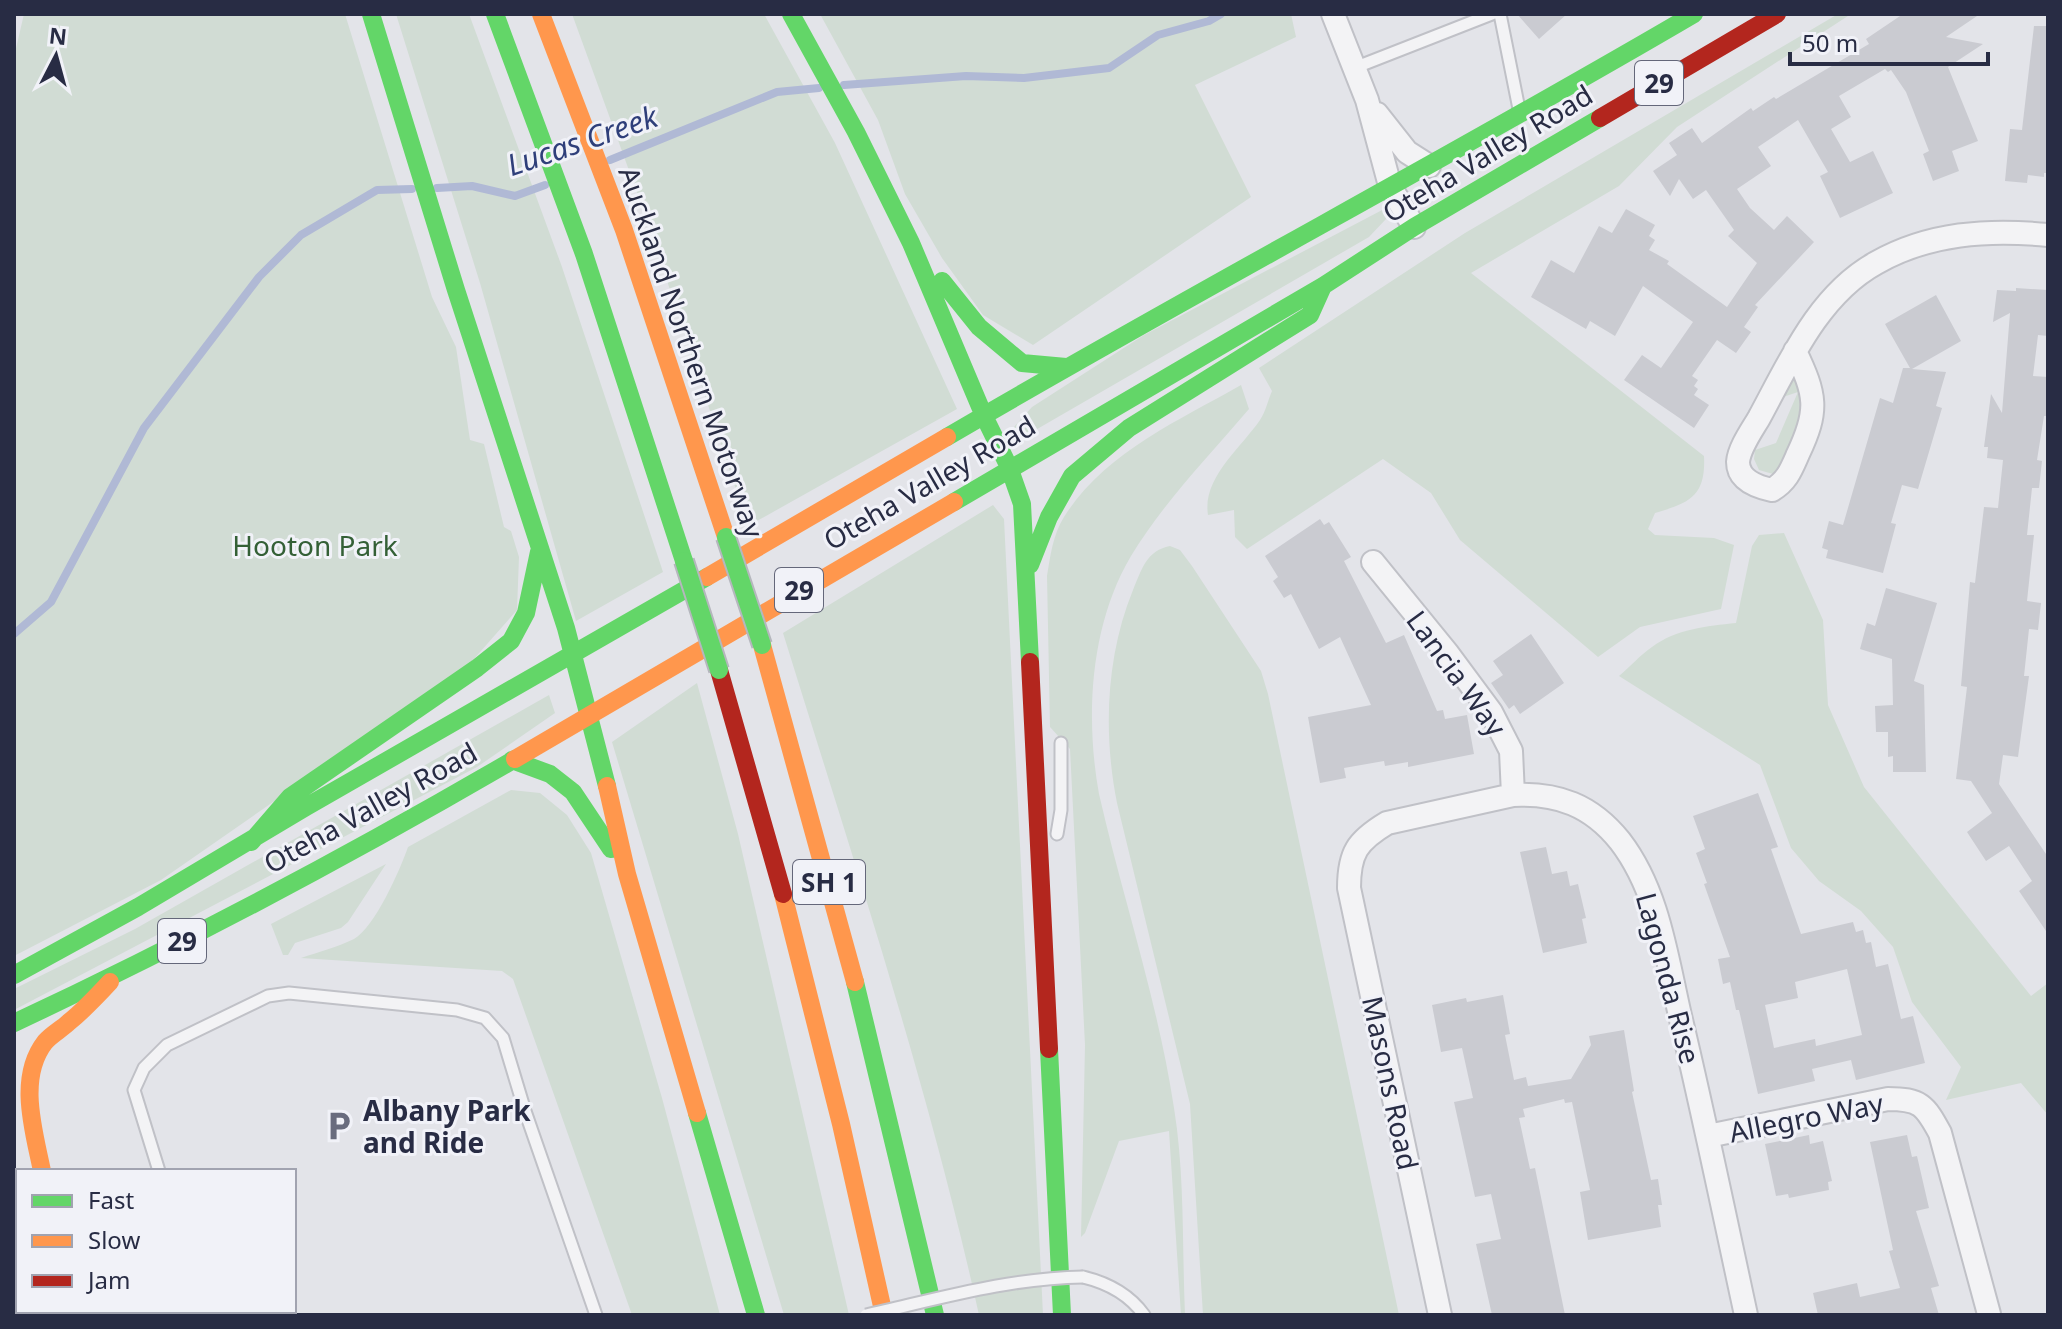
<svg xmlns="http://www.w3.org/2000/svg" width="2062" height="1329" font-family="'Noto Sans',sans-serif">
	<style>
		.green { fill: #d1dcd4 }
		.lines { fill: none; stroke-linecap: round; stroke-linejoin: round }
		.stream { stroke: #b0b9d5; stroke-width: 8 }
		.building { fill: #cacbd1; fill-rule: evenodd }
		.lane-casing { stroke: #c0c1c7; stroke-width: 15 }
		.street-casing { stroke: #c0c1c7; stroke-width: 26 }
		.lane { stroke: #f3f3f5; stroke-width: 11 }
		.street { stroke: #f3f3f5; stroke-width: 22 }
		.fast { stroke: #63d668; stroke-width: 18 }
		.slow { stroke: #ff974d; stroke-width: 18 }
		.jam { stroke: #b3261e; stroke-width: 18 }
		.lane-bridge-casing { stroke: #c0c1c7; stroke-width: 15; stroke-linecap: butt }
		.fast-bridge-casing { stroke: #b5b7bd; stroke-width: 22; stroke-linecap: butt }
		.lane-bridge { stroke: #f3f3f5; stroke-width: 11 }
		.fast-bridge { stroke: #63d668; stroke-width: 18 }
		.labels { text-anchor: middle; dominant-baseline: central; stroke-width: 6; stroke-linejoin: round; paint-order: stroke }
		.shield { fill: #f1f2f8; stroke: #64677a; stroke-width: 2 }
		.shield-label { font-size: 26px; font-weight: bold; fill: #282c44 }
		.street-label { font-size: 28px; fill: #282c44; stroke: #f1f2f8 }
		.park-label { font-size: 28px; fill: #346036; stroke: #f1f2f8 }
		.poi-label { font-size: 28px; font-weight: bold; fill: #282c44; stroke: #f1f2f8; text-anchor: start }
		.water-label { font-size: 30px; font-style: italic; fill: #2f3f7a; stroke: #f1f2f8 }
	</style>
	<rect width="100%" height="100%" fill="#e3e4e9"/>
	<path class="green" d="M24,14H345L432,297L456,347L470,440L484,444L504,527L511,531L519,557L517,610L466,668L161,880L14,956V57Z
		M396,14H469L562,267L663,572L576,621L480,283Z
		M572,14H764L835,143L957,409L748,526L646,217Z
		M820,14H1291L1296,37L1195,85L1251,197L1033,345L983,315L942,258L905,194L878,120Z
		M1838,14H1851L1677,127L1619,186L1471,273L1704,456C1706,496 1690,503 1655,513L1648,529L1655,535L1714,538L1734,545L1721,609L1640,627L1598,657L1460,540L1431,493L1383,459L1247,549L1235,537L1234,510L1208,515C1202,478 1241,448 1260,420C1266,411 1268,400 1272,391L1259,368L1465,233Z
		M1386,208V219L1369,237L1032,432L1016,435L1014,427L1032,407L1144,335Z
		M1793,375H1799L1807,410L1778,473L1773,474L1759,470L1754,459L1755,450L1776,443L1798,392L1780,398Z
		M1241,385L1249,409C1209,456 1163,503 1131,556C1090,625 1085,717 1099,794C1123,899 1158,1002 1174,1108C1185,1176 1182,1246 1185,1315H1181L1169,1131L1119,1141L1085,1233L1081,1237L1085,1045L1070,749L1050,727L1047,576C1050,557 1053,534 1064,517C1104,453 1178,421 1241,385Z
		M993,505L1004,519L1043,1315H979C928,1084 853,859 783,633Z
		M1784,533L1823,620L1828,705L1864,787L2031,996L2048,983V1115L2021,1083L1946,1100L1961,1067L1912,1002L1893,947L1861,911L1819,881L1791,848L1760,765L1619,676C1630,667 1640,655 1652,647C1676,629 1707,626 1736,623L1752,546L1759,535Z
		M1170,546L1180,550L1192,566L1261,671L1268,694L1399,1315H1203L1190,1104L1117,803C1103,733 1106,656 1133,590C1142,569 1146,551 1170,546Z
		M697,683L738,834L849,1315H784L612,742Z
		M549,695L555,713L477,767L14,1010V989L135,929Z
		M511,790L540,793L567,815L591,853L662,1098L720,1315H632L513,979L502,971L301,958C318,952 338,947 354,939C375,927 400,870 408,847Z
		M386,864L348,922L341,928L295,943L288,955H283L271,924Z"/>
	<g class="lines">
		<path class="stream" d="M844,85L966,76L1024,78L1109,68L1158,35L1209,21L1221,14
			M610,160L777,92L819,88
			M437,188L472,186L515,196L545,185
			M14,634L51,602L144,428L259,277L301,235L377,190L412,189"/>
	</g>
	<path class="building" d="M1517,14H1567L1539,39Z
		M1903,14H1980L1946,37L1983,44L1948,67L1978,141L1952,151L1959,171L1933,181L1923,154L1929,151L1906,92L1891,70L1888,72L1885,69L1839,96L1851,117L1831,129L1850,162L1873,151L1893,193L1840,218L1820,176L1828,172L1798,120L1758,147L1771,166L1737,189L1750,208L1774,230L1787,216L1814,242L1755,305L1758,307L1744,327L1751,332L1736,353L1717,340L1692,376L1698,380L1694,386L1698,389L1694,395L1709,405L1694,428L1624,380L1642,355L1661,368L1693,322L1643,286L1615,336L1590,321L1586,329L1531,297L1551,260L1574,273L1599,226L1612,233L1626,209L1655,225L1649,236L1655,240L1649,250L1669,261L1667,264L1727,307L1757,263L1728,236L1734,230L1706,190L1693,199L1679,179L1670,196L1653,171L1677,155L1669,143L1692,128L1702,143L1751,108L1753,111L1774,97L1776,99L1869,44L1866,39Z
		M2034,26H2048V173H2044V177L2028,175L2027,183L2005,181L2010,129L2022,130Z
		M2016,288L2048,290V336L2038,335L2033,376L2048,377V416H2044L2037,460L2042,461L2039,488H2032L2027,535H2034L2027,601L2041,603L2038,630L2029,629L2024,676H2029L2018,757L2003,755L1999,784L2048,857V934L2019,891L2032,881L2009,846L1986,861L1967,832L1992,813L1971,781L1956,779L1967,687L1961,686L1970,582L1975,583L1984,507L1998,508L2003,460L1987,458L1988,447H1984L1991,394L2002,413L2010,313L1993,322L1997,290L2016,291Z
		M1936,295L1961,341L1912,369L1946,372L1936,406L1942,408L1918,489L1902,485L1891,523L1896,524L1883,573L1826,558L1828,550L1822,548L1829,521L1843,525L1880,398L1893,403L1903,368H1910L1885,324Z
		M1320,519L1324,525L1329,522L1351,557L1344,561L1386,643L1404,635L1437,711L1443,710L1445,719L1467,715L1474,754L1408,767V762L1385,766L1384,761L1344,768L1346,778L1320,783L1308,717L1371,705L1340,637L1319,649L1291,594L1284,598L1273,581L1278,577L1265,556Z
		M1886,588L1937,603L1914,681L1924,685L1926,772H1893V756L1888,757V732H1876L1875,706L1893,705L1892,659L1860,649L1867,623L1875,626Z
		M1531,634L1564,683L1520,714L1514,705L1509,709L1491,683L1503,675L1493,661Z
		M1758,793L1778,847L1771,849L1801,934L1853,922L1856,932L1863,930L1866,943L1871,942L1876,967L1888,964L1901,1019L1913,1016L1925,1063L1856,1080L1851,1060L1812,1069L1815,1081L1758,1094L1739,1010H1736L1730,982L1723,984L1718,959L1730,957L1704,884L1707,883L1696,853L1705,849L1693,816ZM1847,969L1862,1035L1816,1046L1815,1039L1774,1048L1765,1005L1798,998L1795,982Z
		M1546,847L1552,874L1567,871L1570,886L1578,884L1586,918L1582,919L1587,943L1543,953L1520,852Z
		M1503,995L1510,1034L1505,1035L1514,1080L1526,1077L1528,1086L1571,1079L1591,1045L1589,1036L1624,1030L1634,1091L1632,1092L1651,1180L1658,1179L1662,1205H1658L1661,1227L1588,1240L1580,1192L1590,1190L1572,1102L1565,1103L1564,1099L1523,1109L1525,1117L1519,1118L1530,1169L1535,1168L1565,1315H1492L1476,1244L1501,1239L1491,1194L1475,1197L1454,1102L1473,1098L1462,1048L1441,1052L1432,1005L1466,998L1467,1002Z
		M1809,1135L1810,1144L1823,1141L1832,1181L1828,1182L1829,1190L1789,1198L1788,1194L1776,1196L1765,1144Z
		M1907,1135L1912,1157L1917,1156L1929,1208L1916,1211L1939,1286L1931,1288L1939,1315H1818L1813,1293L1857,1283L1860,1297L1900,1288L1889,1251L1893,1250L1870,1142Z"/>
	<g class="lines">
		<g class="lane-casing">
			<path id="lane" d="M1500,14L1519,109
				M1354,68L1492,14
				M1057,834L1061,810V743
				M159,1171L134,1090L144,1068L167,1045L268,996L289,993L457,1010L485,1018L503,1038L525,1111L596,1315
				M1083,1277C1108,1283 1129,1294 1144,1315
				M198,1311L199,1315"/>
		</g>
		<g class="street-casing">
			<path id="street" d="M1333,14L1367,100L1390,186L1414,227
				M1377,114L1407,152L1429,166
				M1795,351C1816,395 1819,410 1798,454C1791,470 1787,481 1772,490C1758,487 1738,481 1738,462C1739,448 1752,430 1759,418C1789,363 1818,295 1876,263C1929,233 1988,229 2048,235
				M1373,562L1448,654L1491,712L1511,751L1513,795
				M1708,1136L1888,1099C1920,1099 1925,1105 1940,1133L1989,1314
				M1440,1315L1349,888C1349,853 1357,841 1387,823L1513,795C1558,793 1591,805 1620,841C1660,893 1667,962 1682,1024C1705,1121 1725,1218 1746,1315"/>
		</g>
		<use href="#lane" class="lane"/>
		<use href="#street" class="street"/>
		<path class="fast" d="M371,14L456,290L566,628L607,786
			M495,14L584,254L684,561
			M791,14L856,132L911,243L984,416L1009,467L1022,504L1030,662
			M942,281L979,327L1022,363L1066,367
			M947,437C1194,292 1447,159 1694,14
			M954,502L1323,286L1414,227L1600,118
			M1030,565L1049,517L1072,476L1129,428L1310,315L1323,286
			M512,760L550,774L573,792L611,849
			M251,842L290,797L477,668L511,641L526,613L539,552
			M14,975L138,907L306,807L707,577
			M855,982L935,1315
			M14,1023C185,943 352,854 515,759
			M1049,1049L1062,1315
			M697,1113L756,1315"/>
		<path class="slow" d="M541,14L624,230L726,537
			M707,577L947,437
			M762,645L855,982
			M515,759L954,502
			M607,786L627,874L697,1113
			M783,894L841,1124L884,1315
			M42,1171C34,1131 17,1078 45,1042C52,1034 62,1029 69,1022C84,1010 97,996 110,982
			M83,1311L84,1315"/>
		<path class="jam" d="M1600,118L1777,14
			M1030,662L1049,1049
			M719,670L783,894"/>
		<g class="lane-bridge-casing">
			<path id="lane-bridge" d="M866,1315C938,1299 1009,1278 1083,1277"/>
		</g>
		<g class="fast-bridge-casing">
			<path id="fast-bridge" d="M726,537L762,645
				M684,561L719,670"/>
		</g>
		<use href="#lane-bridge" class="lane-bridge"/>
		<use href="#fast-bridge" class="fast-bridge"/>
	</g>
	<defs>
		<g id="parking-bare" transform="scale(2.4)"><path d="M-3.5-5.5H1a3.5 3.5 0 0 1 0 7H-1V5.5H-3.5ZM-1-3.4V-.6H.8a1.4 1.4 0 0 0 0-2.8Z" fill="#696c7e" stroke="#f1f2f8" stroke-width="2.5" paint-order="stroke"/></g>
	</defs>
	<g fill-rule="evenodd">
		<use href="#parking-bare" x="339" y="1126"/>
	</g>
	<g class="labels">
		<g class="shield">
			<rect x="1635" y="61" width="48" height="44" rx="6"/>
			<rect x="775" y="568" width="48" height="44" rx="6"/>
			<rect x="793" y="860" width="72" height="44" rx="6"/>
			<rect x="158" y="919" width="48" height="44" rx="6"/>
		</g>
		<g class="shield-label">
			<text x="1659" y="83">29</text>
			<text x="799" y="590">29</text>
			<text x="829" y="882">SH 1</text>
			<text x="182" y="941">29</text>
		</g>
		<g class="street-label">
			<text transform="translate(1487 153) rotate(-31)">Oteha Valley Road</text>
			<text transform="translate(692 352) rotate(71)">Auckland Northern Motorway</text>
			<text transform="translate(929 482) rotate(-30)">Oteha Valley Road</text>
			<text transform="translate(1457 673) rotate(54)">Lancia Way</text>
			<text transform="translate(370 807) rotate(-29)">Oteha Valley Road</text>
			<text transform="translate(1669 978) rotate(75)">Lagonda Rise</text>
			<text transform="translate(1391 1083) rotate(78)">Masons Road</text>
			<text transform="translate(1806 1117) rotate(-11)">Allegro Way</text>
		</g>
		<g class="park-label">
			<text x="315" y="545">Hooton Park</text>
		</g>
		<g class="poi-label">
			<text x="363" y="1110">Albany Park<tspan x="363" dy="32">and Ride</tspan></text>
		</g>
		<g class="water-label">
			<text transform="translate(582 140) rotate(-19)">Lucas Creek</text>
		</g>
	</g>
	<rect width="2062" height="1329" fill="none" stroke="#282c44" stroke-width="32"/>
	<rect x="16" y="1169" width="280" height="144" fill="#f1f2f8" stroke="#a1a3b0" stroke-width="2"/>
	<rect x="32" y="1195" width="40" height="12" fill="#63d668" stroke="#a1a3b0" stroke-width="2"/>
	<text x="88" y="1209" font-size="24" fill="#282c44">Fast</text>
	<rect x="32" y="1235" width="40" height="12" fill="#ff974d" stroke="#a1a3b0" stroke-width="2"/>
	<text x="88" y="1249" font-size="24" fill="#282c44">Slow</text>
	<rect x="32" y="1275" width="40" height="12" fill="#b3261e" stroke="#a1a3b0" stroke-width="2"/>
	<text x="88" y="1289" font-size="24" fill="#282c44">Jam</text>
	<g transform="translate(56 56) rotate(6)" stroke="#f1f2f8" stroke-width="6" paint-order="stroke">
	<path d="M0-6L14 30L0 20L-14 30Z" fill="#282c44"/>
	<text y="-12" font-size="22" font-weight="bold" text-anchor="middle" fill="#282c44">N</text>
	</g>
	<path d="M1790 52v12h198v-12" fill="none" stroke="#282c44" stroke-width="4"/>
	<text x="1802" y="52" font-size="24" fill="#282c44" stroke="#f1f2f8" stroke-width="6" paint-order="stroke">50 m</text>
</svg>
